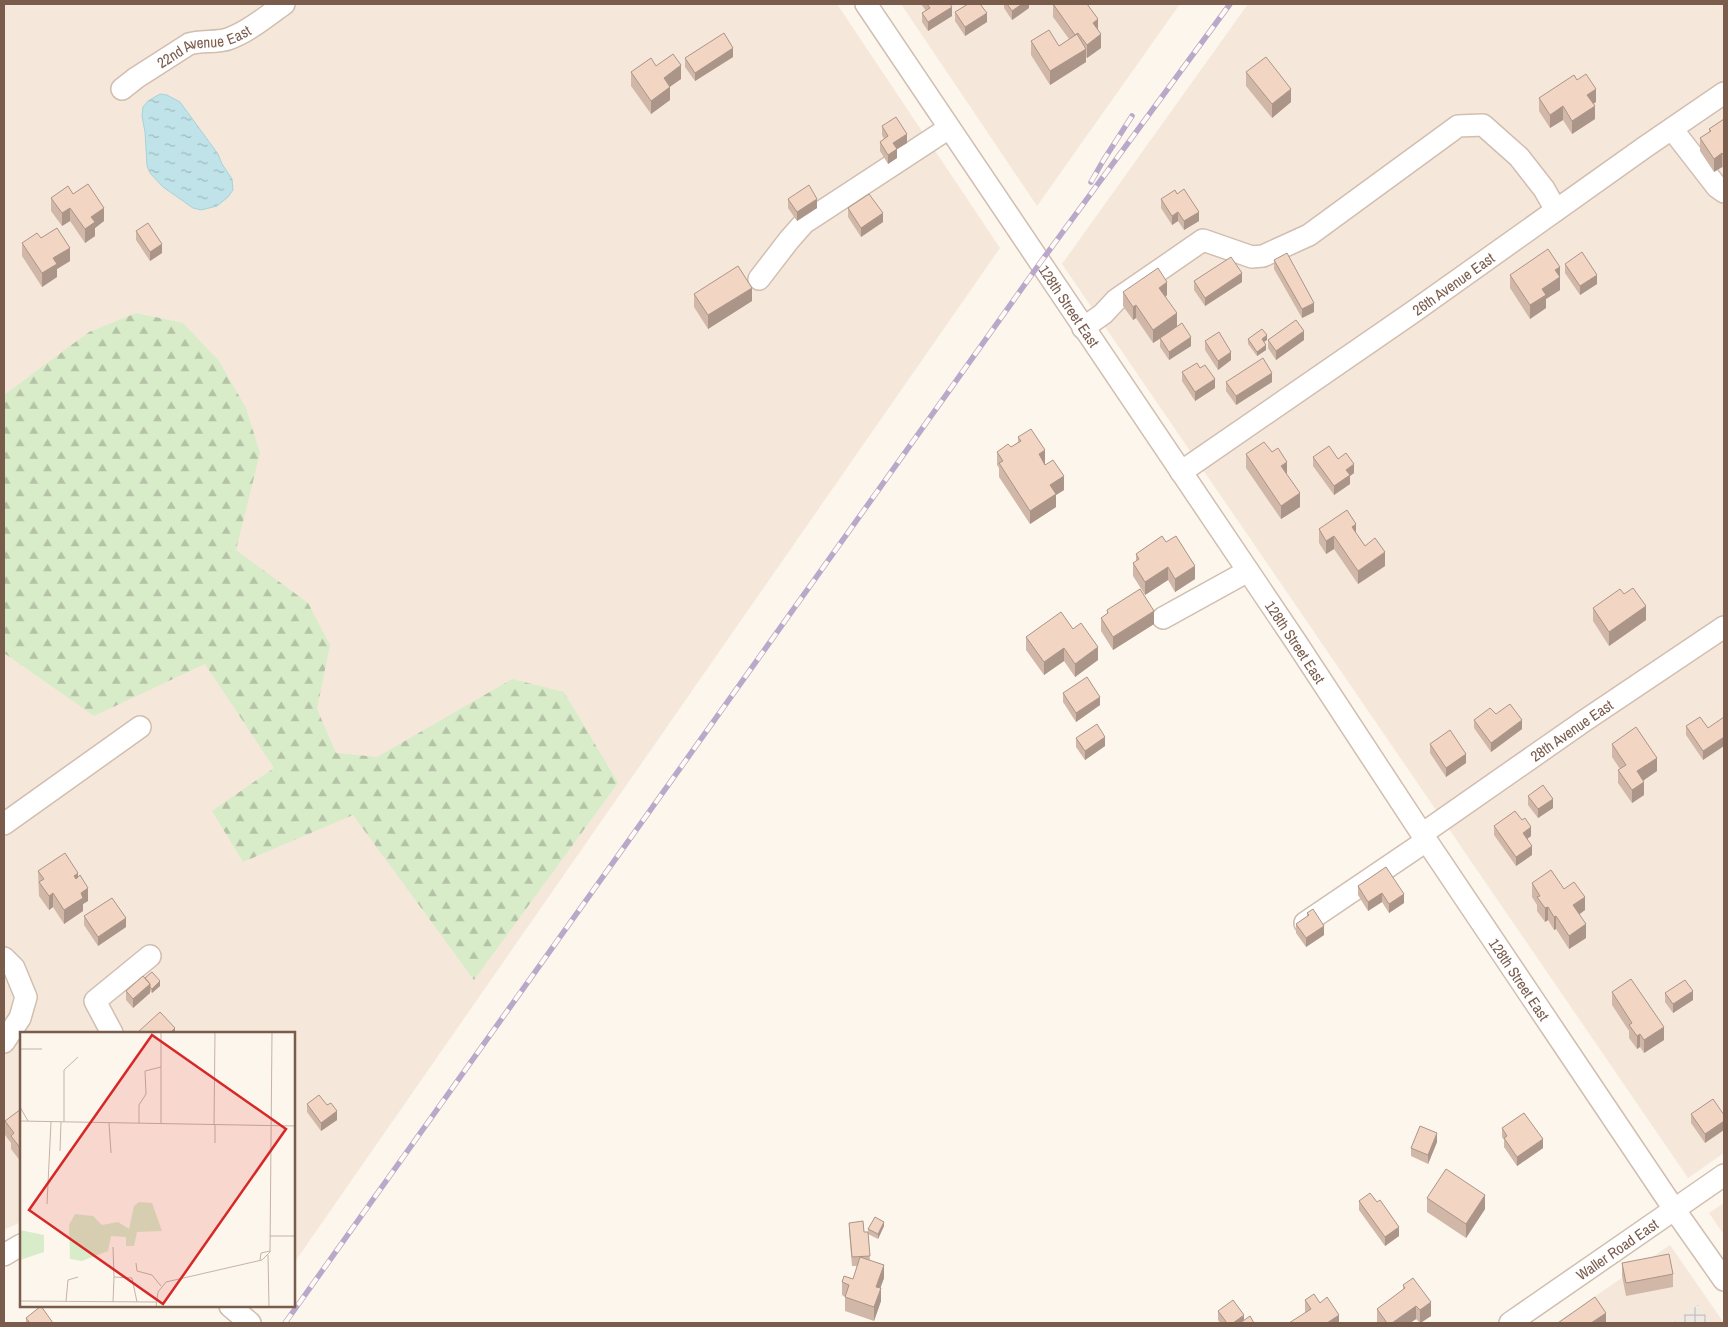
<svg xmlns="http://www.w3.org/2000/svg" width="1728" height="1327" font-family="'Archivo Narrow',sans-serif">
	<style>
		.residential { fill: #f5e8da }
		.industrial { fill: url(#industrial-grid) }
		.forest { fill: url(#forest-firs) }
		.water { fill: url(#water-ripples); stroke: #a5d3da }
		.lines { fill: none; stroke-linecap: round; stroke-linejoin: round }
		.minor-casing { stroke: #d1beb0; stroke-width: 24 }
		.minor { stroke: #fff; stroke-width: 21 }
		.rail-casing { stroke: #b9a8c9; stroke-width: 5.5 }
		.rail { stroke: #fffaf3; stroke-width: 4; stroke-dasharray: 11; stroke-linecap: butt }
		.wall { fill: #d1b7a8 }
		.shaded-wall { fill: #aa9588 }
		.building { fill: #f3d5c3; stroke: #aa9588 }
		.labels { text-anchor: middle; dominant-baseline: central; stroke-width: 4; stroke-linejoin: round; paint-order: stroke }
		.street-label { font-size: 15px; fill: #7a5c4d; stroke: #fffaf3 }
		.inset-road { fill: none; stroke: #c5b3a7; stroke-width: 1 }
		.view { fill: #d62828; fill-opacity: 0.15; stroke: #d62828; stroke-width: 2.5 }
		.inset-edge { fill: none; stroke: #7a5c4d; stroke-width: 2.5 }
	</style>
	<defs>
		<pattern id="industrial-grid" width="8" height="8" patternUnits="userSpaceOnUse" patternTransform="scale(1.25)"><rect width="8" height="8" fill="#efe9e4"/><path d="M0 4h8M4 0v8" fill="none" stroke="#c7c0bb"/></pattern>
		<pattern id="forest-firs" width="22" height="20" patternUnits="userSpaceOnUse" patternTransform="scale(1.25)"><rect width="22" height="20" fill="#d8ecc9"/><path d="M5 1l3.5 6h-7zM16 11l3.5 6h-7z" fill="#b4c2a5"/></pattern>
		<pattern id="water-ripples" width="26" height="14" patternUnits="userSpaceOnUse" patternTransform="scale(1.25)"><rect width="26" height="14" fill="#bfe3e8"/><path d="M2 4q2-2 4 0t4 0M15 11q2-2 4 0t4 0" fill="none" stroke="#a0bbbe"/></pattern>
	</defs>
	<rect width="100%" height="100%" fill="#fdf6ec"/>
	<path class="residential" d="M4,4H837L1000,248L294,1263V1033H21V1222L4,1230Z
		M901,4H1180L1037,206Z
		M1248,4H1724V1153L1688,1178L1062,264Z
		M1724,1203V1235L1709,1213Z
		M1670,1245L1724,1323H1556Z"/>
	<path class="industrial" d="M1698,1305L1711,1323H1673Z"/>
	<path class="forest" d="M136,313L183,323L219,361L246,408L260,453L236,550L308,603L330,645L317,709L336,753L377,757L512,679L564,692L618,783L474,980L353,815L243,862L212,811L274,768L205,664L94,716L4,653V395L89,332Z"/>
	<path class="water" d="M160,94L167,95L180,102L218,154L222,164L232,179L233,190L228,197L217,206L201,210L193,208L163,187L150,173L147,166L145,132L142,116L143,107L148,101Z"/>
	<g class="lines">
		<g class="minor-casing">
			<g id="minor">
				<path id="s1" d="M866,4L1296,642L1422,834L1553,1029L1674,1209L1724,1280"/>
				<path id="s2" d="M122,89L136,78L189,44C201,40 216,43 228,39C248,32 267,16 284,4"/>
				<path d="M1672,129L1717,187L1724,192"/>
				<path d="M759,279L789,240L804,223L949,128"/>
				<path d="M1083,328L1103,314L1116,300L1203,240L1252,257L1263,256L1309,235L1458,126L1483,125L1519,157L1544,189L1556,210"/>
				<path id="s3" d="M1181,472L1413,312L1645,147L1724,93"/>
				<path d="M1163,618L1248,571"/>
				<path d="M4,824L140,727"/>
				<path id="s4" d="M1422,834L1584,721L1724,627"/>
				<path d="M1305,923L1426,841"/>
				<path d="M4,958L14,968L26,997L20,1018L4,1042"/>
				<path d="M112,1033L95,1001L150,956"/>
				<path d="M4,1255L21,1245"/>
				<path d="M230,1306L250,1323"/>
				<path id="s5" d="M1510,1323L1724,1175"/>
			</g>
		</g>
		<use href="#minor" class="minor"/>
		<g class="rail-casing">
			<path id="rail" d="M1091,182L1103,161L1132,116
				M285,1323L1040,263L1230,4"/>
		</g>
		<use href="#rail" class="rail"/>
	</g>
	<path class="wall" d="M921,4H950L952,16L928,31L922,22V13L926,11Z
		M1004,4H1029V8L1012,20L1004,8Z
		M1053,4L1098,31L1101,48L1087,58L1086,57V62L1050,85L1031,55V41L1059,46L1069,39L1053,17Z
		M955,12L987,22L965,36L955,21Z
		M733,57L695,81L685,67V58Z
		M656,66L681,79L670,86V100L651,114L631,86V72Z
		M1246,72L1291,102L1272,118L1246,86Z
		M1539,98L1596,102L1593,104L1595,119L1572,134L1563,120L1550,128L1539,111Z
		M1724,119V169L1722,167L1714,172L1700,151V138L1709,132V129Z
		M882,126L907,143L897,149V158L888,164L880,151V142L884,139L882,135Z
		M73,194L104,221L95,228V236L85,243L70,221L62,226L51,211V198Z
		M1177,194L1199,221L1184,230L1178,221L1172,225L1161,208V199Z
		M788,199L817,208L797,221L788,208Z
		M848,208L883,222L861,237L848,217Z
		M136,231L162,253L150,261L136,240Z
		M41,238L70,261L57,269V277L42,287L22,256V243Z
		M1274,260L1314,312L1302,318L1274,269Z
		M1565,264L1597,284L1580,295L1565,273Z
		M1560,267V290L1546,299V308L1530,319L1510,288V275Z
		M1194,281L1242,282L1205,306L1194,290Z
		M1123,292L1167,295L1166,297L1177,326L1191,346L1169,360L1160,347V339L1153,343L1136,318L1133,320L1123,306Z
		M694,294L752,301L708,329L694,307Z
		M1248,339L1267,340L1264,342L1266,350L1257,356L1248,344Z
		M1268,340H1304L1276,360L1268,348Z
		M1205,341L1231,360L1218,370L1205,350Z
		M1182,372L1215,388L1195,401L1182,381Z
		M1226,382H1272L1236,405L1226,391Z
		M1018,437L1045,464L1064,490L1056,495V507L1030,524L999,477V468L997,465V452L1011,447L1018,442Z
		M1246,454L1287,475L1300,507L1281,519L1246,468Z
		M1313,457L1338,459L1354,473L1350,476V484L1334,495L1313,466Z
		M1319,529L1356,533L1365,546L1385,566L1358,584L1334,549L1326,554L1319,543Z
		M1136,554L1195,579L1175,592L1168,580L1145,595L1133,576V563L1136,561Z
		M1593,608L1646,620L1609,646L1593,621Z
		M1107,610L1154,624L1113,650L1101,631V618L1107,614Z
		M1073,629L1098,660L1075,677L1064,661L1044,675L1026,650V637Z
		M1063,693L1100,705L1076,722L1063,702Z
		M1496,714L1522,729L1491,752L1474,728V720Z
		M1686,726L1708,728L1703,760L1686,735Z
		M1076,738L1105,746L1085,760L1076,747Z
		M1430,744L1466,763L1446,777L1430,753Z
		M1612,744L1657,771L1643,780L1644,795L1632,803L1618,783V770L1620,769L1612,757Z
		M1528,796L1553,808L1538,818L1528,805Z
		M1494,826L1531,836L1527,839L1532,855L1516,866L1494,835Z
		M1386,867L1404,903L1389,913L1382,902L1368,911L1358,895V886Z
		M38,871L78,877L88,901L83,904V911L64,924L53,907L49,910L39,896Z
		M1532,883L1564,889L1585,910L1579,914L1586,938L1569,949L1556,929L1554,930L1548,920L1545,922L1537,911V905L1532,897Z
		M1307,913L1324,935L1306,947L1296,933V924L1307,917Z
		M84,916L126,927L98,946L84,925Z
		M145,978L160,986L152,993L150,991V993L133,1008L126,1000V991Z
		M1612,992L1664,1040L1644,1053L1640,1047L1637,1049L1629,1038V1031L1612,1005Z
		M1665,993L1693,1000L1673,1013L1665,1002Z
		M1713,1099L1705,1143L1691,1123V1114Z
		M307,1104L337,1120L321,1131L307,1112Z
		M21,1109V1162L11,1149V1143L5,1135V1121Z
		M1502,1128L1543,1148L1517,1166L1504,1147V1140L1502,1137Z
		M1437,1142L1428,1164L1411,1156V1148Z
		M1427,1198L1485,1209L1466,1238L1427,1212Z
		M1359,1201L1377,1202L1399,1236L1385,1246L1359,1210Z
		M849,1223L864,1232H868V1229L884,1226L878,1239L868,1234L870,1261L884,1278L880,1288L881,1301L874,1321L845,1311V1297L842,1295V1282L853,1279L857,1266H852L849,1231Z
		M1622,1263L1673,1274V1287L1626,1296L1622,1276Z
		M1403,1285L1431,1316L1421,1323H1420L1416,1319L1410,1323H1377V1309L1403,1290Z
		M1305,1300L1320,1303L1339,1323L1305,1313Z
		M1218,1311L1244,1320L1254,1323H1220L1218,1320Z
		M26,1318L53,1323H26Z"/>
	<path class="shaded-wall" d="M1022,4H1029V8L1012,20V11Z
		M952,7V16L928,31V22Z
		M987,13V22L965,36V27Z
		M1098,19V32L1093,23Z
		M1101,34V48L1087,58V45Z
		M733,48V57L695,81V73Z
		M1086,49V62L1050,85V71Z
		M681,65V79L664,91V78Z
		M670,87V100L651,114V101Z
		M1291,89V102L1272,118V104Z
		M1596,89V102L1587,108V95Z
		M1563,106V120L1550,128V115Z
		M1595,106V119L1572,134V121Z
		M907,134V143L897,149V158L888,164V155L893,143Z
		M1722,153V167L1714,172V159Z
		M817,199V208L797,221V212Z
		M70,208V221L62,226V213Z
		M104,208V221L95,228V236L85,243V229L91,217Z
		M1178,212V221L1172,225V216Z
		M1199,212V221L1184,230V221Z
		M883,213V222L861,237V228Z
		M162,244V253L150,261V252Z
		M70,248V261L57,269V277L42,287V273L53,258Z
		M1560,267V290L1546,299V308L1530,319V305L1555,270Z
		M1242,273V282L1205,306V298Z
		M1597,275V284L1580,295V286Z
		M1167,282V295L1159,301V288Z
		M752,288V301L708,329V315Z
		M1314,303V312L1302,318V309Z
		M1136,305V318L1133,320V307Z
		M1177,313V327L1153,343V330Z
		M1304,331V340L1276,360V351Z
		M1267,335V340L1262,343V339Z
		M1191,337V346L1169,360V352Z
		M1266,345V350L1257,356V352Z
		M1231,352V360L1218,370V361Z
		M1272,373V382L1236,405V396Z
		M1215,379V388L1195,401V392Z
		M1045,450V464L1039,468V454Z
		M1287,462V475L1281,466Z
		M1354,464V473L1350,476V484L1334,495V486L1346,470Z
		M1064,476V490L1056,495V507L1030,524V511L1050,485Z
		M1300,493V507L1281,519V506Z
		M1356,524V537L1352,527Z
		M1334,536V549L1326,554V541Z
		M1385,552V566L1358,584V571Z
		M1195,566V579L1175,592V579Z
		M1168,567V580L1145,595V582Z
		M1646,606V620L1609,646V632Z
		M1154,611V624L1113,650V637Z
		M1098,647V660L1075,677V664Z
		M1064,648V661L1044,675V662Z
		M1100,697V705L1076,722V713Z
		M1522,720V729L1491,752V743Z
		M1105,737V746L1085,760V751Z
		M1724,737V746L1703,760V751Z
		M1466,754V763L1446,777V768Z
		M1657,758V771L1637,785V771Z
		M1644,782V795L1632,803V790Z
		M1553,799V808L1538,818V809Z
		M1531,827V836L1523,842V833Z
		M1532,846V855L1516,866V857Z
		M78,873V886L74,876Z
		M88,888V901L83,904V911L64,924V910L81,893Z
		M53,893V907L49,910V896Z
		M1382,893V902L1368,911V902Z
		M1404,894V903L1389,913V904Z
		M1585,897V910L1573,919V905Z
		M1548,907V920L1545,922V908Z
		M1556,916V929L1554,930V917Z
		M126,918V927L98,946V937Z
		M1586,924V938L1569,949V936Z
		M1324,926V935L1306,947V938Z
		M160,981V986L152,993V989Z
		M150,984V993L133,1008V999Z
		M1693,991V1000L1673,1013V1004Z
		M1664,1027V1040L1644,1053V1040Z
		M175,1028V1033H170Z
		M1640,1034V1047L1637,1049V1036Z
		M337,1111V1120L321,1131V1123Z
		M1724,1121V1130L1705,1143V1134Z
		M1437,1133V1142L1428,1164V1155Z
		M1543,1139V1148L1517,1166V1157Z
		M1485,1195V1209L1466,1238V1224Z
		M884,1222V1226L878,1239V1234Z
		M1399,1227V1236L1385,1246V1237Z
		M884,1265V1278L876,1300V1287Z
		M881,1288V1301L874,1321V1307Z
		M1431,1302V1316L1420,1323V1310Z
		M1416,1306V1319L1410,1323H1392Z
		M1606,1313V1323H1591Z
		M1244,1315V1323H1233Z
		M1339,1315V1323H1327Z"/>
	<path class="building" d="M927,4H950L952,7L928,22L922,13L930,8Z
		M968,4H980L987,13L965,27L955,12Z
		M1007,4H1022L1012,11Z
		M1053,4H1087L1098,19L1093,23L1101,34L1087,45L1078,33L1075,35Z
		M1049,30L1059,46L1077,34L1086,49L1050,71L1031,41Z
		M724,33L733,48L695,73L685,58Z
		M673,54L681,65L664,78L670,87L651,101L631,72L651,58L656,66Z
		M1266,57L1291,89L1272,104L1246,72Z
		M1586,74L1596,89L1587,95L1595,106L1572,121L1563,106L1550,115L1539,98L1574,75L1577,80Z
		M896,117L907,134L893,143L897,149L888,155L880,142L888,136L882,126Z
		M1724,119V156L1722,153L1714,159L1700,138L1711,131L1709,129Z
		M88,184L104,208L91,217L95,222L85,229L70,208L62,213L51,198L68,186L73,194Z
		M809,185L817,199L797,212L788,199Z
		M1184,189L1199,212L1184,221L1178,212L1172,216L1161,199L1175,190L1177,194Z
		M869,194L883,213L861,228L848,208Z
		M148,223L162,244L150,252L136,231Z
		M57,228L70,248L53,258L57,264L42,273L22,243L37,233L41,238Z
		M1548,249L1560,267L1555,270L1560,277L1542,289L1546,295L1530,305L1510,275Z
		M1582,252L1597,275L1580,286L1565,264Z
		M1287,253L1314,303L1302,309L1274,260Z
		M1231,257L1242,273L1205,298L1194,281Z
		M738,266L752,288L708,315L694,294Z
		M1158,268L1167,282L1159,288L1177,313L1153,330L1136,305L1133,307L1123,292Z
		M1296,320L1304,331L1276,351L1268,340Z
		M1182,323L1191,337L1169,352L1160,338Z
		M1262,329L1267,335L1262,339L1266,345L1257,352L1248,339Z
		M1219,332L1231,352L1218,361L1205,341Z
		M1263,358L1272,373L1236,396L1226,382Z
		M1197,363L1200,368L1205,365L1215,379L1195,392L1182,372Z
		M1031,429L1045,450L1039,454L1045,465L1053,460L1064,476L1050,485L1056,494L1030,511L999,463L1003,461L997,452L1008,444L1011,447L1021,441L1018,437Z
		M1264,442L1272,452L1278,448L1287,462L1281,466L1300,493L1281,506L1246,454Z
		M1329,446L1338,459L1346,453L1354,464L1346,470L1350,475L1334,486L1313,457Z
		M1347,510L1356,524L1352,527L1365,546L1375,538L1385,552L1358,571L1334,536L1326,541L1319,529Z
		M1162,536L1166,542L1176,536L1195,566L1175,579L1168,567L1145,582L1133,563L1139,559L1136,554Z
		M1633,588L1646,606L1609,632L1593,608L1620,589L1624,594Z
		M1140,589L1154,611L1113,637L1101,618L1108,613L1107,610Z
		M1061,612L1073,629L1081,623L1098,647L1075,664L1064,648L1044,662L1026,637Z
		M1087,677L1100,697L1076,713L1063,693Z
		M1510,704L1522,720L1491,743L1474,720L1490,708L1496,714Z
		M1700,717L1708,728L1724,717V737L1703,751L1686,726Z
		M1097,724L1105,737L1085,751L1076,738Z
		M1636,727L1657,758L1637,771L1644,782L1632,790L1618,770L1626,765L1612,744Z
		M1450,730L1466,754L1446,768L1430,744Z
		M1543,785L1553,799L1538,809L1528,796Z
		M1515,811L1522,820L1525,818L1531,827L1523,833L1532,846L1516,857L1494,826Z
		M65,853L78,873L74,876L76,879L80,875L88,888L81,893L83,898L64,910L53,893L49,896L39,882L44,879L38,871Z
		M1386,867L1404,894L1389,904L1382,893L1368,902L1358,886Z
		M1551,870L1564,889L1574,882L1585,897L1573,905L1586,924L1569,936L1556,916L1554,917L1548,907L1545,908L1537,897L1540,896L1532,883Z
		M112,898L126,918L98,937L84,916Z
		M1313,909L1324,926L1306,938L1296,924L1309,915L1307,913Z
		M152,972L160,981L152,989L150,987V984L145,978Z
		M143,976L150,984L133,999L126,991Z
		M1631,979L1664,1027L1644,1040L1640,1034L1637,1036L1629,1025L1632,1023L1612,992Z
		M1685,980L1693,991L1673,1004L1665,993Z
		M160,1012L175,1028L170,1033H137Z
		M319,1095L327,1105L331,1103L337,1111L321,1123L307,1104Z
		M1713,1099L1724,1115V1121L1705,1134L1691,1114Z
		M21,1109V1149L11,1136L14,1133L5,1121Z
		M1524,1113L1543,1139L1517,1157L1504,1138L1507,1136L1502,1128Z
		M1420,1126L1437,1133L1428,1155L1411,1148Z
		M1446,1169L1485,1195L1466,1224L1427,1198Z
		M1370,1193L1377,1202L1380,1200L1399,1227L1385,1237L1359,1201Z
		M875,1217L884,1222L878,1234L868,1229Z
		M863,1221L864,1232H868L870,1256L852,1257L849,1223Z
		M1669,1254L1673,1274L1626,1283L1622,1263Z
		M860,1257L884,1265L876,1287L881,1288L874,1307L845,1297L849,1285L842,1282L844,1276L853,1279Z
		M1413,1278L1431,1302L1420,1310L1416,1306L1392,1323H1387L1377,1309L1405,1288L1403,1285Z
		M1314,1294L1320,1303L1327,1297L1339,1315L1327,1323H1289L1311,1309L1305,1300Z
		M1595,1297L1606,1313L1591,1323H1558Z
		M1233,1300L1244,1315L1233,1323H1227L1218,1311Z
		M41,1306L53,1323H30L26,1318Z
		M1250,1316L1254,1323H1240Z"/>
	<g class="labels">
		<g class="street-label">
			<text stroke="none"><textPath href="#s2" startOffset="94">22nd Avenue East</textPath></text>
			<text stroke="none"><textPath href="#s3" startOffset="331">26th Avenue East</textPath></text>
			<text stroke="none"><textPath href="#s1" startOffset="364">128th Street East</textPath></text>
			<text stroke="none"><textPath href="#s1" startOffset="769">128th Street East</textPath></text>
			<text stroke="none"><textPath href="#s4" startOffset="182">28th Avenue East</textPath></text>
			<text stroke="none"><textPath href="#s1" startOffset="1174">128th Street East</textPath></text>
			<text stroke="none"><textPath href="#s5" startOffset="130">Waller Road East</textPath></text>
		</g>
	</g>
	<g transform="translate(20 1032)">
		<rect width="275" height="275" fill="#fdf6ec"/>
		<path d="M119,170L132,171L142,199L117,200L114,214H106V205L91,204L88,219L62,229L50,227L49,193L55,182L73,184L82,193L98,190L109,197L114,174ZM0,198L24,203V220L0,228Z" fill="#d8ecc9"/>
		<path class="inset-road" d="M0,17H22M0,75L8,89M0,89L275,94M44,90V38L58,25M89,91L91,121M119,91V73L126,62L125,39L141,35M141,92V0M194,93L195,0M195,111V93M40,119L41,90M27,172L31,90M250,204H275M93,215L94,245L112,246L117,270M248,223L249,275M240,228L241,221L250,219M116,231L117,239L132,243L141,254M0,269L136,270M46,269L48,248L58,245M93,270L94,245M136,275L138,260L146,250L242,228L250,220L252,0"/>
		<path class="view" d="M132,3L266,97L143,272L9,178Z"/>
		<rect width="275" height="275" class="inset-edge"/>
	</g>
	<rect width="1728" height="1327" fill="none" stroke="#7a5c4d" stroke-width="10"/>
</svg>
